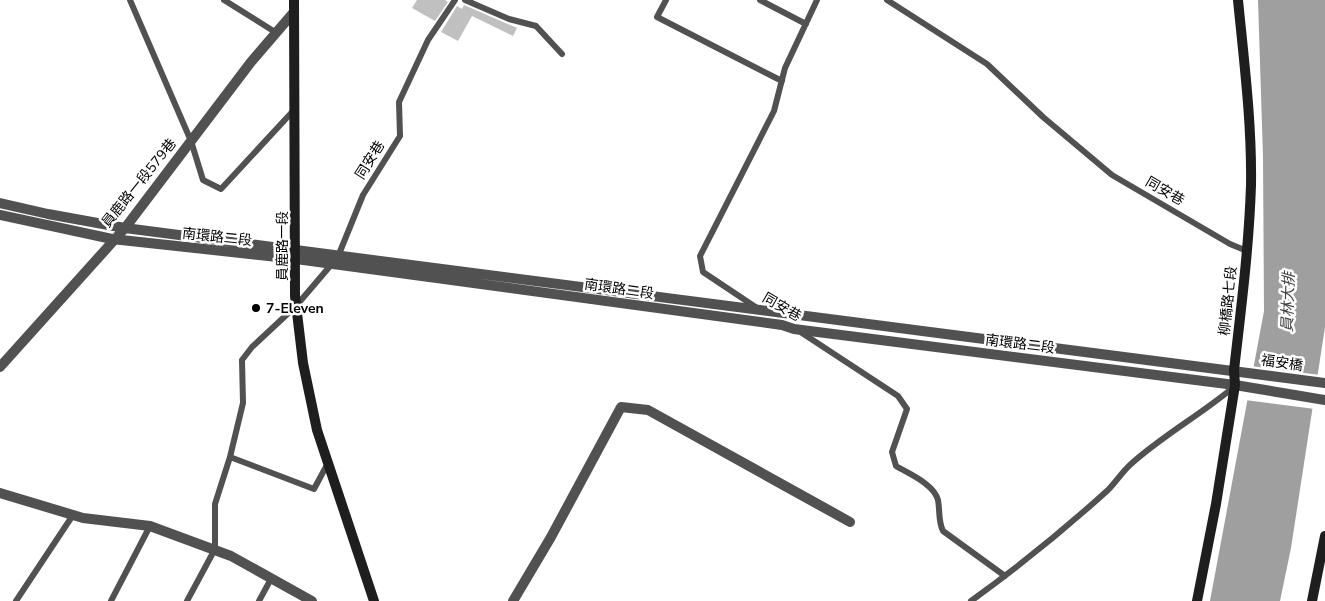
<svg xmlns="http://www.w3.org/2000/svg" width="1325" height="601" font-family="'Nunito Sans','Noto Sans TC',sans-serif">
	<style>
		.water { fill: #9f9f9f }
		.pier { fill: #fff }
		.building { fill: #c0c0c0 }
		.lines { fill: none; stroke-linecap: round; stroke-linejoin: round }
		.service { stroke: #515151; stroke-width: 6 }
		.minor { stroke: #515151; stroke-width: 10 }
		.tertiary { stroke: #515151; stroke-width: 10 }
		.secondary { stroke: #1e1e1e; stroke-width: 10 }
		.poi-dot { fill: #000; stroke: #fff; stroke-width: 2 }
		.labels { text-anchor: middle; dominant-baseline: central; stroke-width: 5; stroke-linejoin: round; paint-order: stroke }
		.street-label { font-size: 14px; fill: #000; stroke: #fff }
		.poi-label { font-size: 14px; font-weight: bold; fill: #000; stroke: #fff; text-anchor: start }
		.water-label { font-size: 15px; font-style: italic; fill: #404040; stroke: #fff }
	</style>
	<rect width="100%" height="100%" fill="#fff"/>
	<path class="water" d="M1258,0H1325V327L1291,548L1280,601H1210L1264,311L1263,157Z"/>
	<path class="pier" d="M1251,366L1320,375L1315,409L1245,400Z"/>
	<path class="building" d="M417,0H445L448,2L435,21L412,8Z
		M464,5L517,28L513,36L472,16L458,41L441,32L457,6L462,9Z"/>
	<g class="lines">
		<path class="service" d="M130,0L191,141L203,180L221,189L294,110
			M224,0L275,32
			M465,0L509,19L536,26L562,54
			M666,0L657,17L782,81
			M760,0L806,24
			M887,0L987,64L1043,117L1112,175L1230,244L1247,251
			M339,254L363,195L400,136L399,102L428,40L455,0
			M757,308L703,272L700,256L774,111L785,68L817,0
			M799,331L898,396L907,409L892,452L896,466C909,474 934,484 938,500C940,510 938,521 943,531L1005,576
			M230,457L314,489L328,463
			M16,601L73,515
			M111,601L150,526
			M187,601L215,549V504L230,457L243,403L242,360L252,347L296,306L331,265
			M259,601L272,577
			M971,601C1018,567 1065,529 1108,490C1116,482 1122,472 1131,464C1163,435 1202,414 1235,386"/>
		<path class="minor" d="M513,601L551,537L621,407L648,410L850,522"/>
		<path class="tertiary" d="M0,203L48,214L125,228L1325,383
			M0,215L112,239L296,259L782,325L794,329L1235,385L1325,400
			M0,367L125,228L251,62L294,12
			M0,493L83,518L150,526L231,556L312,601"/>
		<path class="secondary" d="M294,0L295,296L303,363L317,430L374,601
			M1197,601L1216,504L1235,385L1234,370C1241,309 1249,247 1251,185C1252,124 1244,61 1238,0
			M1312,601L1325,536"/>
	</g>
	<circle class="poi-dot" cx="256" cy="308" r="5"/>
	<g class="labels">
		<g class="street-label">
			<text transform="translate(370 160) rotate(-58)">同安巷</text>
			<text transform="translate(139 183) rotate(-51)">員鹿路一段579巷</text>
			<text transform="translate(1165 191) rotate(30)">同安巷</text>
			<text transform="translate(217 237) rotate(6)">南環路二段</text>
			<text transform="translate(282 246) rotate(-90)">員鹿路一段</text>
			<text transform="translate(619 289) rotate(8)">南環路二段</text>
			<text transform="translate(1228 301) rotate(-84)">柳橋路七段</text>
			<text transform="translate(782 307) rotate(30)">同安巷</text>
			<text transform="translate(1020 344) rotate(7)">南環路二段</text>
			<text transform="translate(1282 363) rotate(8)">福安橋</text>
		</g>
		<g class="poi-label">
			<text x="266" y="308">7-Eleven</text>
		</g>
		<g class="water-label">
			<text transform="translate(1288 302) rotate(-88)">員林大排</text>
		</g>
	</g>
</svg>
